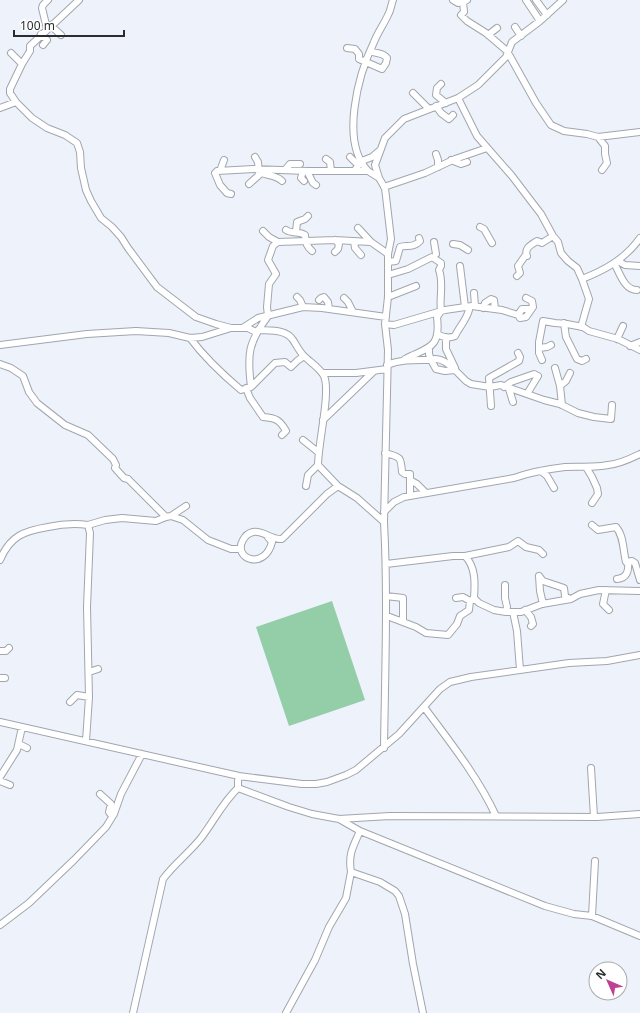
<svg xmlns="http://www.w3.org/2000/svg" width="640" height="1013" font-family="'Noto Sans',sans-serif">
	<style>
		.green { fill: #94cea9 }
		.lines { fill: none; stroke-linecap: round; stroke-linejoin: round }
		.minor-casing { stroke: #a1a6ae; stroke-width: 8 }
		.minor { stroke: #fff; stroke-width: 6 }
	</style>
	<rect width="100%" height="100%" fill="#edf2fb"/>
	<path class="green" d="M332,601L365,700L289,726L256,627Z"/>
	<g class="lines">
		<g class="minor-casing">
			<path id="minor" d="M453,0L458,3L463,2
				M467,0L463,2L464,12L461,15L467,21L486,33L507,51L536,103L551,125L564,131L587,134L598,137L640,132
				M526,0L540,21
				M536,0L547,15
				M50,25L61,35
				M515,27L521,36
				M47,29L42,8L43,5L48,0
				M41,34L47,40L43,45
				M488,35L497,28
				M347,48L355,49L359,54V59L382,69L386,63L387,58C383,52 376,54 370,51
				M11,53L22,64L10,89V93L16,102
				M22,64L30,51V46L79,0
				M441,84L437,88L436,95L446,103
				M413,93L429,109
				M458,98L477,136L512,176L531,201L541,214L553,236L558,242L561,253L568,261L577,268L582,279
				M436,106L441,113L449,119L453,115
				M0,108L16,102L32,118L47,128L65,135L77,143L80,152L81,168L86,190L91,201L101,218L112,227L121,237L128,248L157,287L196,317L216,324L231,328H248L256,332
				M598,137L605,146V154L607,163L602,170
				M436,154L438,160V167
				M350,157L358,165
				M326,159L330,162L331,171
				M451,160L461,164L467,162
				M285,170L290,164H300
				M220,171L224,160
				M303,171L301,178L304,181
				M307,171L313,183L316,185
				M354,171L362,161L372,157L379,151
				M368,171C340,142 358,75 374,42C378,32 384,24 388,15C391,10 391,5 393,0
				M259,172C267,176 276,175 282,181
				M379,178L375,165L385,138L404,119L458,98L478,85L506,57L512,42L540,21L563,0
				M249,184L259,175L258,162L255,157
				M384,187L425,173L455,159L487,148
				M231,194L227,193L220,185L215,173L217,171L254,169L307,171H368L379,178L385,188L391,239L388,254V297L385,324L388,350L384,522
				M480,227L484,229L492,243
				M358,228L371,242
				M286,230C292,234 299,231 305,235C305,242 307,247 312,251
				M263,231L269,237L278,242
				M296,232L297,222L305,219L308,216
				M335,240L339,244L338,249L335,252
				M354,241L355,248L361,255
				M434,242L436,254
				M453,244L460,245L468,250
				M618,261L625,265L640,266
				M388,262L396,261L400,247C407,245 414,248 420,241L419,238
				M614,263C620,273 624,290 637,290
				M460,266L465,307
				M388,275L408,269L432,257L441,263V266L439,270C444,283 439,298 441,311L437,317C441,349 428,347 405,359
				M517,276L520,273L518,266L525,256H527C524,248 531,245 537,241L542,243L553,236
				M474,293L475,306
				M297,297L300,300L303,307
				M388,297L416,286
				M344,298L348,302L353,312
				M319,300L321,298L324,297L328,302L329,309
				M483,308L485,303L491,299L494,300L495,309
				M518,315L520,318L526,317L533,307L532,301L526,298
				M564,323L566,337L577,359L582,361L586,359
				M385,324L394,325L445,310L472,306L502,310L518,315L522,309H531
				M244,327L258,318L303,307L322,308L386,317
				M581,327L589,299L582,279C605,270 625,259 640,238
				M258,330C270,331 286,329 293,340C297,346 299,351 304,356
				M437,334C443,337 448,339 455,336C459,327 466,321 469,310L467,307
				M446,337V349L455,368
				M190,338C205,358 222,374 241,390L251,387L275,363L285,362L291,367L297,361L304,356C310,362 320,368 324,376C331,391 318,444 318,465L338,486
				M617,339L623,326
				M0,345L87,334L136,331L169,333L190,338L202,337L231,328
				M551,345L547,347L539,348V342L543,321L555,323L567,324L583,327L589,331L618,339L640,350
				M630,346L640,342
				M539,348V353L542,360
				M429,349V354L431,360C440,356 449,364 455,370
				M0,364L11,368L23,376L29,392L37,403L65,425L88,435L113,459L116,465L115,468L124,478L128,479L166,517L171,516L183,520L208,540L231,549H241
				M387,365C401,359 416,360 431,360L436,369L445,371L455,370L466,381L471,384L490,387L501,385L544,400L560,404L578,413L594,417L611,419L612,405
				M555,368L560,386L562,405
				M323,373H356L387,369
				M560,386L566,381L570,373
				M251,387C247,354 248,343 268,316L267,307L269,284L276,274L268,260L273,246L278,242L335,240L371,242L388,254
				M504,387L511,382L534,374L538,376L527,394
				M246,388L250,398L263,417C276,418 280,420 286,431L282,435
				M509,389L513,402
				M491,406L489,378L519,361L520,357L518,353
				M323,420L374,371
				M303,440L318,452
				M385,453C400,457 401,456 402,472L405,474H410V496
				M586,467L592,477L597,488L598,494L592,503
				M541,471L547,476L554,488
				M410,480L417,484L426,493
				M306,486L308,475L318,465
				M384,512L394,502L404,497L514,478C531,472 548,469 565,467C580,466 594,468 608,465C619,464 630,459 640,454
				M171,516L186,506
				M88,525L105,520L122,518L156,521L166,517
				M592,525L598,530L616,527C624,536 623,551 626,562H628
				M267,536L272,542C265,571 232,559 243,540C245,536 249,533 253,532C263,530 271,540 282,539L327,494L338,486L357,498L384,522C388,597 385,672 384,748
				M465,556L509,547L518,541L526,547L539,550L543,554
				M0,560C10,536 24,531 48,527C62,524 74,523 88,525L90,533L87,607L89,697L86,741
				M386,564L453,556H465C476,567 475,584 474,598
				M539,576L543,581L564,588L565,596L570,599
				M539,576L540,591L543,604
				M617,579C627,578 629,571 628,562L632,561L635,563L640,580
				M505,585V598L507,607L506,612
				M606,590L603,604L609,610
				M386,596L403,598V620H401
				M456,598L463,597L470,601L473,599
				M474,598L479,603L494,610L506,612H521L542,604L571,599L580,594L599,590L640,591
				M525,610L531,617L533,624L531,626
				M513,612L517,631L520,670
				M387,616L416,627L426,633L448,635L457,624L460,616L469,610L470,601
				M0,651H6L9,648
				M89,672L98,669
				M0,678H5
				M70,702L77,695L89,697
				M424,707C450,742 478,777 496,816
				M0,722L239,776L302,784H316L327,782L346,775L356,770L399,734L440,689L450,682L471,677L569,663L607,661L640,655
				M19,744L27,748
				M591,768L594,817
				M239,776L238,781V788L289,807L312,814L339,819L390,816L597,817L640,814
				M0,777L17,750L22,727
				M0,781L10,785
				M100,794L111,804L109,812L112,816
				M339,819L360,831L545,906L574,914L592,916L640,936
				M351,872C348,854 353,847 360,831
				M592,916L595,861
				M0,925L29,903L74,860L106,827L114,814L121,794L142,754
				M133,1013L163,879C174,864 190,852 201,838C214,821 223,802 238,788
				M286,1013L315,960L329,927L346,898L351,872L380,882L395,891L399,896L405,914L413,964L423,1013"/>
		</g>
		<use href="#minor" class="minor"/>
	</g>
	<g transform="translate(608 981) rotate(315)"><circle r="19" fill="#ffffff" stroke="#aaabac"/>
	<path d="M0-3L7 15L0 10L-7 15Z" fill="#be4291"/>
	<text y="-6" font-size="11" font-weight="bold" text-anchor="middle" fill="#2a2c2f">N</text>
	</g>
	<path d="M14 30v6h110v-6" fill="none" stroke="#2a2c2f" stroke-width="2"/>
	<text x="20" y="30" font-size="12" fill="#2a2c2f" stroke="#ffffff" stroke-width="3" paint-order="stroke">100 m</text>
</svg>
